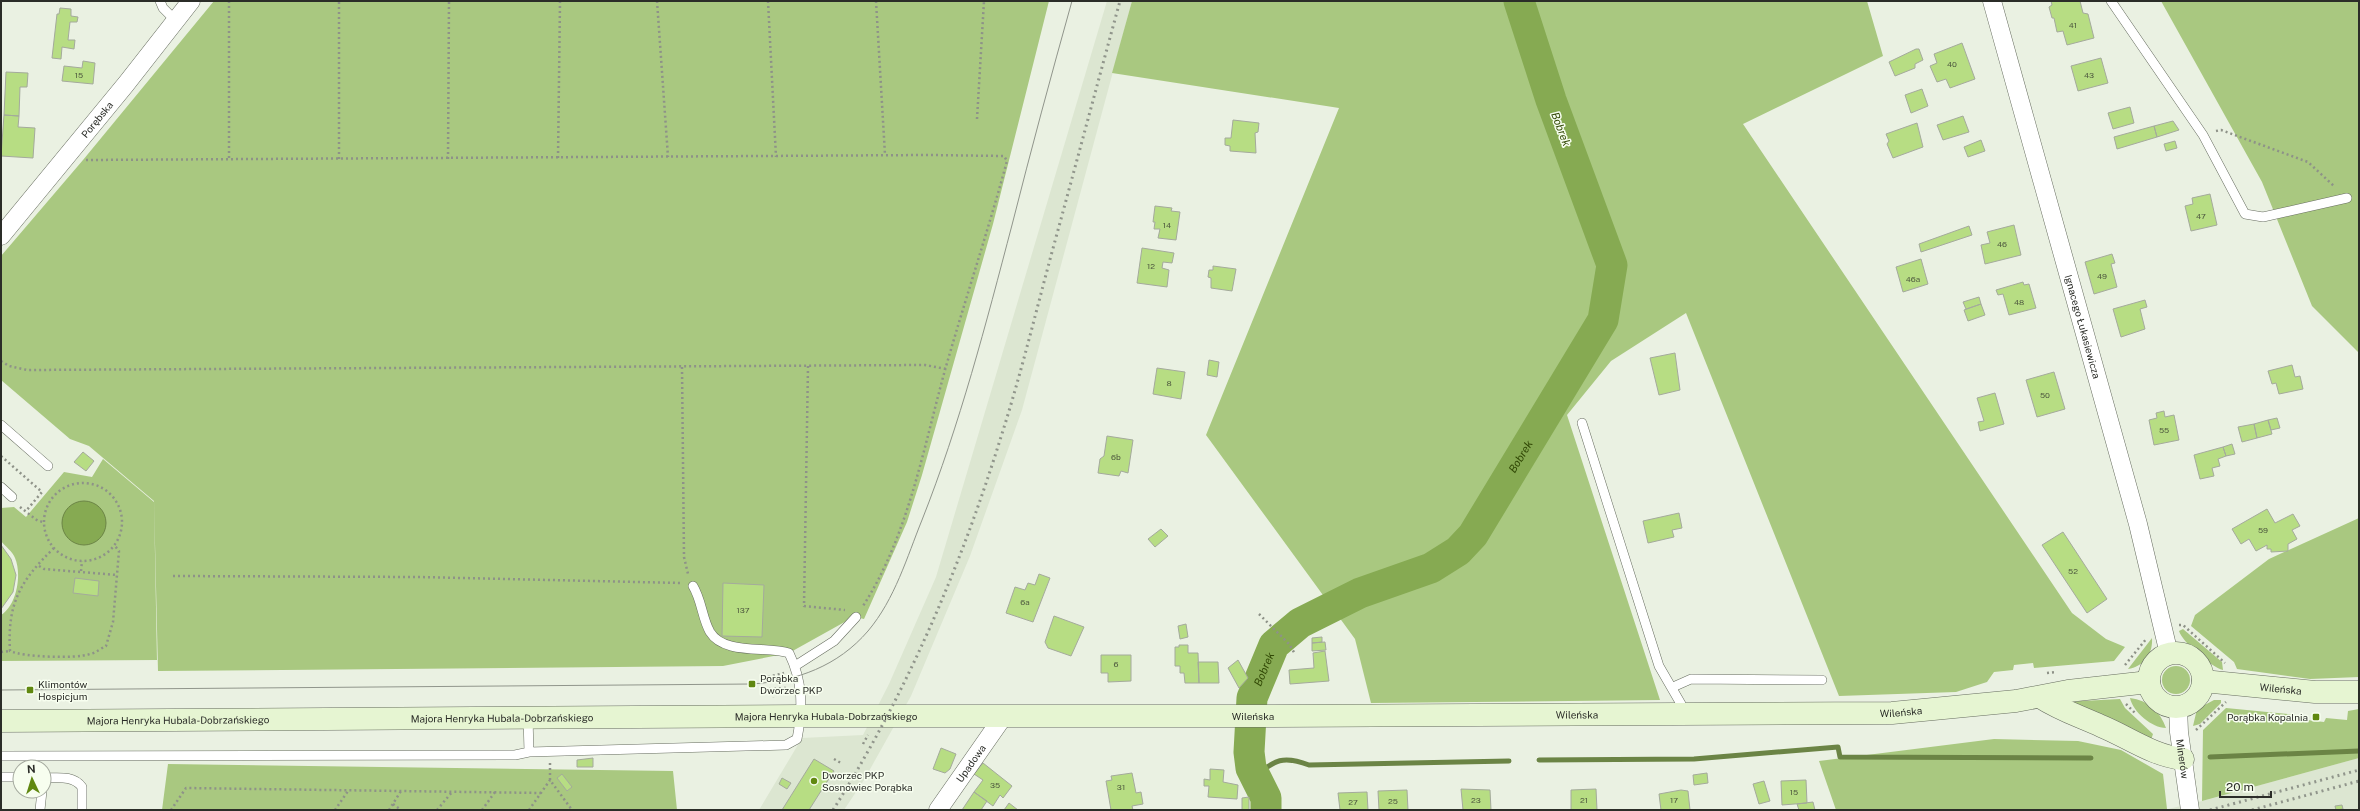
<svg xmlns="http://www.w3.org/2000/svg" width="2360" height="811" font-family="'Public Sans',sans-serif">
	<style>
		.built { fill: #dce6d1 }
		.green { fill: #a9c880 }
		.water { fill: #86aa52; stroke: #6b8445 }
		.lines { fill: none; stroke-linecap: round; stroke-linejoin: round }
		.stream { stroke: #6b8445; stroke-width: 5 }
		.river { stroke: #86aa52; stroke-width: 31 }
		.building { fill: #b7dd83; stroke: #a4aa9c }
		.lane-casing { stroke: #676d60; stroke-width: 10 }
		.street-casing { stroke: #676d60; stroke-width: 19 }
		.secondary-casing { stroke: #676d60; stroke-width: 23 }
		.path { stroke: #8e9288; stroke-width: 2.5; stroke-dasharray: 2 3; stroke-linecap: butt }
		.lane { stroke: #fff; stroke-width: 9 }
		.street { stroke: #fff; stroke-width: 18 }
		.secondary { stroke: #e6f5d2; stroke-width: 22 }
		.tram { stroke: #90958b; stroke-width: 1 }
		.rail { stroke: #90958b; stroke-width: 3; stroke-dasharray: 2 4; stroke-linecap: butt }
		.poi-dot { fill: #608810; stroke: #f7feef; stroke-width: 1.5 }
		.labels { text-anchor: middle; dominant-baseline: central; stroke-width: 3; stroke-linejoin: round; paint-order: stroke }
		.number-label { font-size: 8px; fill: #4e593f }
		.street-label { font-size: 10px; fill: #2b2d28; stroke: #f7feef }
		.poi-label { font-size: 10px; fill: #2b2d28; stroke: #f7feef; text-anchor: start }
		.water-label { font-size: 11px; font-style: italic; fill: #314805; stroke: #f7feef }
	</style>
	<rect width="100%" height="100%" fill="#eaf1e2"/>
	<path class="built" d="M1107,1H1132L1022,410L970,556L911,696L864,780L844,810H759L802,738L863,735L889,684L936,577Z
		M2359,758V810H2164L2202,801Z"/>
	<path class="green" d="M214,1H1049L993,224L922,475L907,522L864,619L851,616L850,619L789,653L723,666L158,671L154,501L89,446L70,439L1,380V256L83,160Z
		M1132,1H1867L1883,56L1743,124L2072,613L2106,639L2125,647L2114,661L2034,668L2033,663L2014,665L2013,670L1994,672L1987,682L1956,692L1839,696L1686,313L1611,361L1567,415L1660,700L1371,703L1355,639L1206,435L1339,108L1112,73Z
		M2161,1H2359V353L2312,306L2262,182Z
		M103,459L154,502L157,660L1,661V615C17,605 22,574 15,558C13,552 5,546 1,541V508L14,507L26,517L64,472L92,477Z
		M2359,518V677L2310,679L2237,669L2234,662L2191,626L2195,615L2269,559Z
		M2183,629L2222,662L2223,670C2211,667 2183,643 2179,631Z
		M2152,638C2153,654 2144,666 2128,669Z
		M2162 680a14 14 0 1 1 28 0a14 14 0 1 1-28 0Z
		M2130,698C2148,700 2160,711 2166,728C2152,728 2133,712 2130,698Z
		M2120,699L2125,708L2153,734L2150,743L2063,702Z
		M2214,700H2221V703L2200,724L2193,726L2197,709Z
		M2226,708L2307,716V720L2324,722L2326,718L2347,720L2348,711L2359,709V758L2202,801L2203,730Z
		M1994,739L2078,741L2121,750L2163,774L2167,809L1836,810L1819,761Z
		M168,764L673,771L677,810H162Z"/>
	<path class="water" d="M62 523a22 22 0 1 1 44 0a22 22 0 1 1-44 0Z"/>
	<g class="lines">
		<path class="stream" d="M2210,757L2359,751
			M1539,760L1694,759L1838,747L1840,757L2091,758
			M1255,776C1275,760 1283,755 1309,765L1509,761"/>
		<path class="river" id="s1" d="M1266,810V798L1251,768L1249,752L1252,698L1274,645L1300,623L1360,593L1431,568L1458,551L1473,535L1603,320L1612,265L1551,100L1519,1"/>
	</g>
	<path class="building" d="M2051,1H2080L2083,13L2088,14L2094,38L2067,45L2063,31L2057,32L2054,18H2052L2049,7L2052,5Z
		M60,8L71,9V16L78,17L77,22H70L68,40H75L74,49L62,47L61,59L52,58L57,14H59Z
		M1962,43L1975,79L1950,88L1946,79L1937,82L1930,66L1937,63L1934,54Z
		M1916,49H1919L1923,60L1915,64V68L1895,76L1889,62Z
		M2101,58L2108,83L2078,91L2071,66Z
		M83,61L95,63L93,84L62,81L64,66L82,68Z
		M6,72L28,73L27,87H20L19,116L4,115Z
		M1922,89L1928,106L1911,113L1905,95Z
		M2130,107L2134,123L2113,129L2108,113Z
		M4,115L19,116L18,127L35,128L33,158L1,156Z
		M1963,116L1969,132L1943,140L1937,125Z
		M1233,120L1259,123L1258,132L1255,133L1256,153L1230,151V146L1225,145V138H1231Z
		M2173,121L2179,130L2157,137L2154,126Z
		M1917,123L1923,147L1893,158L1887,144L1889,141L1886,134Z
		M2154,126L2157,137L2117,149L2114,137Z
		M1981,140L1985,151L1968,157L1964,147Z
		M2175,141L2177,148L2166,151L2164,144Z
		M2210,194L2217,225L2191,231L2185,206L2193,204L2192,198Z
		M1155,206L1172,208L1171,211L1180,212L1176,240L1158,238L1160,229H1154L1155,222H1153Z
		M2014,225L2021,255L1985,264L1981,245L1990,243L1987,232Z
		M1969,226L1972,235L1921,252L1919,244Z
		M1142,248L1174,253L1172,263L1163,262L1162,268L1169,270L1167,287L1137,283Z
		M2112,254L2115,263L2111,264L2117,287L2094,294L2085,262Z
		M1921,259L1928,284L1903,292L1896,267Z
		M1213,266L1236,269L1232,291L1211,288V278L1208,277L1209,270H1213Z
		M2023,282L2024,285L2029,284L2036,308L2009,315L2003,294L1998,295L1996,290Z
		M1979,297L1981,304L1966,309L1963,302Z
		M2145,300L2147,307L2140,309L2145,329L2121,337L2113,309Z
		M1981,304L1985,315L1968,321L1964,310Z
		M1675,353L1680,390L1659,395L1650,358Z
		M1209,360L1219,362L1217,377L1207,375Z
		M2292,365L2295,377L2300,376L2303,389L2279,394L2276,383L2272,384L2268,371Z
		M1157,368L1185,372L1181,399L1153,394Z
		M2054,372L2065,409L2037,417L2026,380Z
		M1995,393L2004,424L1980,431L1978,422L1984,421L1977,398Z
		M2164,411L2165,417L2174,415L2179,440L2154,445L2149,420L2157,418L2156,413Z
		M2277,418L2280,428L2271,430L2268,420Z
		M2268,420L2272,434L2257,438L2254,424Z
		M2254,424L2257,438L2242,442L2238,427Z
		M1107,436L1133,440L1128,473L1121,471L1119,476L1098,473L1100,459L1104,456Z
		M2232,444L2235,454L2226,456L2223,447Z
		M2223,447L2226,456L2218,459L2220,466L2212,468L2214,476L2200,479L2194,455Z
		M83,452L94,461L86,471L74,462Z
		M2267,509L2275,523L2293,514L2300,526L2292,530L2297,539L2288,544V551L2271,552V549H2267V545L2256,551L2249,539L2241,544L2232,529Z
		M1679,513L1682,528L1672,530L1674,537L1648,543L1643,521Z
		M1161,529L1168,536L1155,547L1148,539Z
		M2063,532L2107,599L2087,613L2042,545Z
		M1,545L11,559L16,575L13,592L1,609Z
		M1039,574L1050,578L1033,622L1006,613L1015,587L1025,590L1028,583L1035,585Z
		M75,578L99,581L98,596L73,593Z
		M723,583L764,585L762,637L722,636Z
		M1054,616L1084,627L1071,656L1048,648L1045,642Z
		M1186,624L1188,637L1180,639L1178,626Z
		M1322,637V642L1312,643V638Z
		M1325,642L1326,650L1312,651V643Z
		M1179,645H1188V653H1198L1199,683H1185L1184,673H1180V666H1175V647H1179Z
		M1325,651L1329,681L1290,684L1289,670L1314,668L1313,653Z
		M1101,655H1131V681L1108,682V673H1101Z
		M1238,660L1248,678L1239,688L1228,668Z
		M1198,662H1218L1219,683H1199Z
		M941,748L956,754L950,769L945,773L933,769Z
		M593,758V767H577V760Z
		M814,759L834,771L821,791L809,810H782Z
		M983,763L1012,786L1003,798L1000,795L993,806L974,792L983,780L974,774Z
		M1210,769L1224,770L1223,782L1238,785L1237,799L1208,797L1209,786H1204V779L1210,780Z
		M1132,773L1136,793L1141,792L1143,804L1132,806L1133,810H1111L1106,781L1112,780L1111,776Z
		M1707,773L1708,783L1694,785L1693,775Z
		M562,774L572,787L567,791L557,778Z
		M782,778L791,783L787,789L779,784Z
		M1806,780L1807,803L1782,805L1781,781Z
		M1764,781L1770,801L1759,804L1753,784Z
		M1461,789L1490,790L1491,810H1463Z
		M1596,789L1597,810H1571V790Z
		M1407,790L1408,810H1379L1378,791Z
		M1681,790L1688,791L1690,810H1661L1659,794Z
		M974,792L987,801L981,810H962Z
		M1367,792L1368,810H1340L1338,793Z
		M1249,797V810H1242V798Z
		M1813,802L1815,810H1799L1797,804Z
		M1009,803L1018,810H1004Z
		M2342,805L2343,809L2336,810L2335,806Z"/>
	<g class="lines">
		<g class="lane-casing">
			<path id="lane" d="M160,1L163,8L176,21
				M2111,1L2203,135L2245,214L2263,217L2347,198
				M1582,423L1659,666L1681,704V714
				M1,425L48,466
				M1,487L12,497
				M795,666L834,641L856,617
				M1673,687L1691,679L1822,680
				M529,752L786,745L797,739C803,708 803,682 789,653C766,646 724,655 710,632C702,618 702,601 693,586
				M1,756L515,755L529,752L528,717
				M1,777H20
				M44,778C58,778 73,775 82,787V810
				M40,810L42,791"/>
		</g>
		<g class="street-casing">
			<g id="street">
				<path id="s2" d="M1992,1L2138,524L2169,654"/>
				<path id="s3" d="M1,236L126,84L191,1"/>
				<path id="s4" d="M2178,707L2179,732L2190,810"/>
				<path id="s5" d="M938,810L1003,717"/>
			</g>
		</g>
		<g class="secondary-casing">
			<g id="secondary">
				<circle cx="2176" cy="680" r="27"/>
				<path id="s6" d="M2203,681L2315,692H2359"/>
				<path d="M2040,697C2060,710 2079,716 2101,726C2128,737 2153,756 2183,759"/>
				<path id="s7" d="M1,721L801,716H1274L1892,713L2016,701L2068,691L2149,682"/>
			</g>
		</g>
		<path class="path" d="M229,1V159
			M657,1L668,157
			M768,1L776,157
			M876,1L885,155
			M977,119L984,1
			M2216,131L2221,130L2308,162L2335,187
			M558,158L560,1
			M339,159V1
			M448,159L449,1
			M86,160L929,155L1004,156L1007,161C988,231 965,300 945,370C923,450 908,536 863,606
			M1,361L9,366L27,370L925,365L946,369
			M808,366L804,606L845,610
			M682,367L684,557L688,574
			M1,456L42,492L26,511
			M44 522a39 39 0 1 1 78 0a39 39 0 1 1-78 0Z
			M20,507L38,521L44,522
			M54,548C21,580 7,603 10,651C23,657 76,659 90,654C96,653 101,648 106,646L113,622L119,551L115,546
			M39,566L44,569L117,575
			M81,571L82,561
			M173,576L419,577L681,583
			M1259,614L1289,644L1295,654
			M2179,625H2183L2225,663
			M1,652L10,651
			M2125,665L2147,638
			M2047,673L2056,672
			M768,677L784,673
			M772,688L773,698
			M769,689L786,688
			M2126,704L2136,714
			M2196,730L2226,702
			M863,744L868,735
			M834,759L841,763
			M550,763V780L572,810
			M393,804L401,810
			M171,810L186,788L541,793
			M335,810L348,791
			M389,810L401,791
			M437,810L452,792
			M482,810L495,792
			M529,810L550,780"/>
		<use href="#lane" class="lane"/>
		<use href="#street" class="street"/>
		<use href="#secondary" class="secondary"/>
		<path class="tram" d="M1,690L752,684C797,681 838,666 868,631C895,599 907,557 922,520C960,424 986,324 1012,225C1031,150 1051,76 1072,1"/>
		<path class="rail" d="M833,810C905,696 960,569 1000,440C1020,378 1035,315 1052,252C1075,168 1097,85 1120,1
			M2210,810L2359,770
			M2252,810L2359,781"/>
	</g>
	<g class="poi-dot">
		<rect x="748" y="680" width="8" height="8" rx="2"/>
		<rect x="26" y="686" width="8" height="8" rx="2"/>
		<rect x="2312" y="713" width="8" height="8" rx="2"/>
		<circle cx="814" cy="781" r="4"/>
	</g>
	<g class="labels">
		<g class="number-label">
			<text x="2073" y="25">41</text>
			<text x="1952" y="64">40</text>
			<text x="79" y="75">15</text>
			<text x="2089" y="75">43</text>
			<text x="2201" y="216">47</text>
			<text x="1167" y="225">14</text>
			<text x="2002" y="244">46</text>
			<text x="1151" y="266">12</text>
			<text x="2102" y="276">49</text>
			<text x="1913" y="279">46a</text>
			<text x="2019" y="302">48</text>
			<text x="1169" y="383">8</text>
			<text x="2045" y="395">50</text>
			<text x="2164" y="430">55</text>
			<text x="1116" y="457">6b</text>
			<text x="2263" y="530">59</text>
			<text x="2073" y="571">52</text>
			<text x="1025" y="602">6a</text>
			<text x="743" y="610">137</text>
			<text x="1116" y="664">6</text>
			<text x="995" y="785">35</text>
			<text x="1121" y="787">31</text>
			<text x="1794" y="792">15</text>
			<text x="1476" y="800">23</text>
			<text x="1584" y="800">21</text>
			<text x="1674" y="800">17</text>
			<text x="1393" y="801">25</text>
			<text x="1353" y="802">27</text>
		</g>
		<g class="street-label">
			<text stroke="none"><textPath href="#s3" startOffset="151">Porębska</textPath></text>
			<text stroke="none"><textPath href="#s2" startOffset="338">Ignacego Łukasiewicza</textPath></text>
			<text stroke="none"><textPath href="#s6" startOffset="78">Wileńska</textPath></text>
			<text stroke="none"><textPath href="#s7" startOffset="1900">Wileńska</textPath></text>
			<text stroke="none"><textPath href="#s7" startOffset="1576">Wileńska</textPath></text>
			<text stroke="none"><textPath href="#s7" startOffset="825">Majora Henryka Hubala-Dobrzańskiego</textPath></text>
			<text stroke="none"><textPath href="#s7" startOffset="1252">Wileńska</textPath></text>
			<text stroke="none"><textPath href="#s7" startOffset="501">Majora Henryka Hubala-Dobrzańskiego</textPath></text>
			<text stroke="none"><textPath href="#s7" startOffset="177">Majora Henryka Hubala-Dobrzańskiego</textPath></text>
			<text stroke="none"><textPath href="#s4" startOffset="52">Minerów</textPath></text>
			<text stroke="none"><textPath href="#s5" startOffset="57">Upadowa</textPath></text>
		</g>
		<g class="poi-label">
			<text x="760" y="678">Porąbka<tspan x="760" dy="12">Dworzec PKP</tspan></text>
			<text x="38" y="684">Klimontów<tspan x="38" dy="12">Hospicjum</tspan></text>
			<text x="2308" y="717" text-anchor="end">Porąbka Kopalnia</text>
			<text x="822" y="775">Dworzec PKP<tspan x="822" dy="12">Sosnowiec Porąbka</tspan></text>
		</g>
		<g class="water-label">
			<text transform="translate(1561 129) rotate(69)">Bobrek</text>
			<text stroke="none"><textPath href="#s1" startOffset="495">Bobrek</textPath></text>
			<text stroke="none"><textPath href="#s1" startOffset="147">Bobrek</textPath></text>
		</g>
	</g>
	<rect width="2360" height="811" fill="none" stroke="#2b2d28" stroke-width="4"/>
	<g transform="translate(32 779) rotate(356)"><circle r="19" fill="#f7feef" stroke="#a5aa9f"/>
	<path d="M0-3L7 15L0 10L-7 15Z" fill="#608810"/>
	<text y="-6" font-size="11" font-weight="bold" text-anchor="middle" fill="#2b2d28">N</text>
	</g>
	<path d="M2220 791v6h51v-6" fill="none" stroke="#2b2d28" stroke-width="2"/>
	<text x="2226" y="791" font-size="12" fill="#2b2d28" stroke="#f7feef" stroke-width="3" paint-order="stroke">20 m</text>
</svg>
